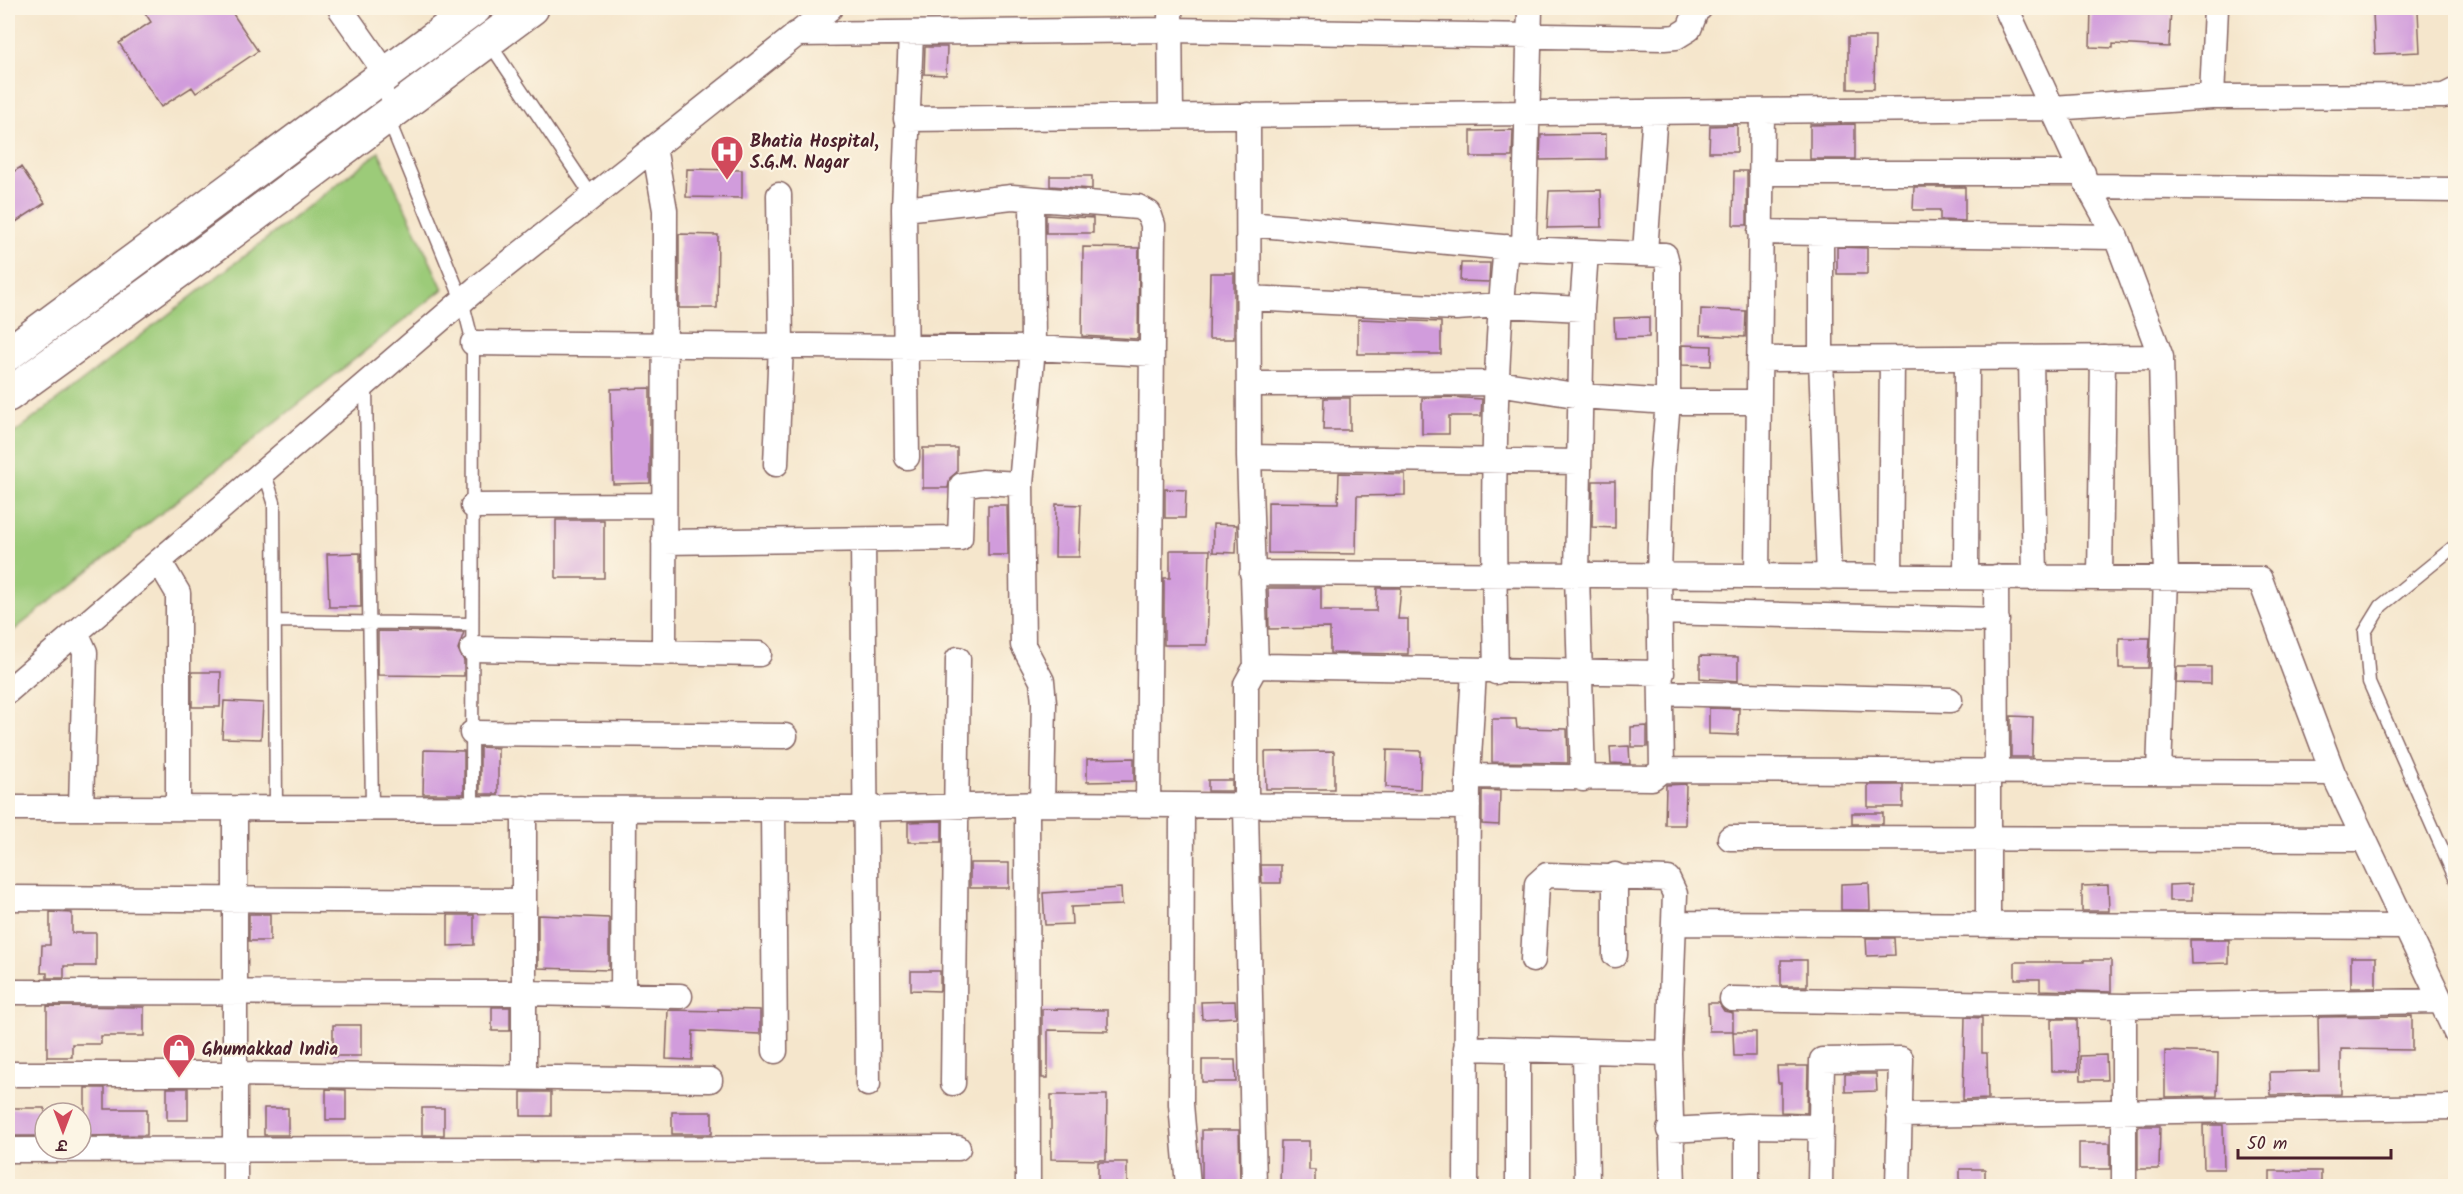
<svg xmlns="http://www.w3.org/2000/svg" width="2463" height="1194" font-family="Kalam,'Playpen Sans Deva',sans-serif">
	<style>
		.green { fill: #9ccb79; stroke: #737552; stroke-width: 1.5 }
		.building { fill: #d19cdc }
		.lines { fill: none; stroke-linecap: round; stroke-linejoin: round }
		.lane-casing { stroke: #866563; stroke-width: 15 }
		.street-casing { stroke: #866563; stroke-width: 27 }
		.secondary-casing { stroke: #866563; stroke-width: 36 }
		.lane { stroke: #fff; stroke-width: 12 }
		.street { stroke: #fff; stroke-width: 24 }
		.secondary { stroke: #fff; stroke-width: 33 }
		.labels { text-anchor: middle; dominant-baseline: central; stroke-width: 4.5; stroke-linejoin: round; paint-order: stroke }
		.poi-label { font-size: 18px; font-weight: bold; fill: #4a1f2b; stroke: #fcf5e5; text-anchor: start }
	</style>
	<rect width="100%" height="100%" fill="#fcf5e5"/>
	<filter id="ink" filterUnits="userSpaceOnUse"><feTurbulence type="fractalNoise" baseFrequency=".0167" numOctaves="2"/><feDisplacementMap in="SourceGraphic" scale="12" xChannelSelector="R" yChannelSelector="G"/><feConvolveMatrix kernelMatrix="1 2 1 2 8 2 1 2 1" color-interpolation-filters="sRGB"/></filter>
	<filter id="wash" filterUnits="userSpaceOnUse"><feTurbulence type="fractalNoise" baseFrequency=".008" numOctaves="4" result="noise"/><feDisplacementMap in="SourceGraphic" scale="24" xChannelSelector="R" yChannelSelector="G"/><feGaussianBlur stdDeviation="1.35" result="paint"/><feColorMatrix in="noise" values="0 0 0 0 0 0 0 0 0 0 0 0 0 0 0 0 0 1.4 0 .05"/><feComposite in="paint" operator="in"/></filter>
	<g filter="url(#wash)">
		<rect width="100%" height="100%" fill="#f5e6cc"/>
		<path class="green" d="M379,152L443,289L8,635V438Z"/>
		<g id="blocks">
			<path class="building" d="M142,8H229L258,51L196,93L192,87L161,107L119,43L151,22Z
				M2091,8H2171L2169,47L2113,44V48L2090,47Z
				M2418,11L2420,52L2375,54L2373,13Z
				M1848,37H1875L1874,89H1848Z
				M925,47H947L946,75L924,74Z
				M1855,124V159H1810V125Z
				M1737,125V152H1709L1710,126Z
				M1513,130L1512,157H1471V131Z
				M1606,134V159L1540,160L1541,135Z
				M21,167L45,203L8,227V175Z
				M687,169L742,170V198L686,197Z
				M1734,171H1747V225H1733Z
				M1050,176H1092V189L1050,186Z
				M1914,187H1965V221L1940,220V210H1913Z
				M1601,190L1602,227L1547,228L1549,191Z
				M1046,215L1093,218V233H1046Z
				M679,234L718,235L717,308H679Z
				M1083,247L1139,248L1138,339L1082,336Z
				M1837,247L1867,248V274H1837Z
				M1461,263H1490L1489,282L1460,281Z
				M1210,273H1234V339H1209Z
				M1701,309L1746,311L1745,337L1700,335Z
				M1649,317V337L1615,338L1614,318Z
				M1358,319L1441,322V354H1358Z
				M1682,345L1712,346L1711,366L1682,365Z
				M650,388V483L613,484L611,389Z
				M1449,397L1482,399L1481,416H1449V434H1422V398Z
				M1324,398H1350V430H1323Z
				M923,448H957V472L950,478L948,488H923Z
				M1339,473L1405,474V495L1357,496L1356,554L1268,553V502L1338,503Z
				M1593,481H1615V528L1592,527Z
				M1165,489L1186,490L1185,518H1165Z
				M1056,504L1081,505L1079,557H1055Z
				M988,505H1007L1008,555H988Z
				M556,520H604V578H556Z
				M1213,524L1237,525L1236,553L1213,552Z
				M1170,550H1210L1207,645H1164V578H1170Z
				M360,553L361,607H329L327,554Z
				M1268,588H1321V611H1376L1377,588H1401L1398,619H1408V654L1330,653V628L1269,629Z
				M378,631L464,632L458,649L464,661V676L378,675Z
				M2119,638H2150L2148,668H2119Z
				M1700,656L1738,657V681L1700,678Z
				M2177,667H2211V684L2176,683Z
				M192,672H221L220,707H192Z
				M224,701L263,703L261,739L222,738Z
				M1709,708L1739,709L1738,735L1709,734Z
				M2011,716L2033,717L2032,757H2011Z
				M1492,719H1516L1517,728L1567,729L1568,763L1492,762Z
				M1647,726V747H1631V727Z
				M1629,746L1630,764L1611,763L1610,747Z
				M480,747L498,748V794H480Z
				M424,750L464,751V794H423Z
				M1387,750L1421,751L1420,789L1386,787Z
				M1334,751V789H1266L1265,752Z
				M1134,758V781L1087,782V759Z
				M1208,780H1232V791H1208Z
				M1686,784L1685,825H1665L1666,785Z
				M1868,785H1903V807H1868Z
				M1482,790L1500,791L1499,825L1482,824Z
				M1852,813H1883V824H1852Z
				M942,821V842H908V822Z
				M970,863H1009V888H970Z
				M1261,865H1281V883H1262Z
				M1869,883L1870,910H1841V884Z
				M2192,884V901H2169V885Z
				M2108,885L2109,911H2082V886Z
				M1121,888L1122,905L1071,907L1072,924L1045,925L1043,893Z
				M50,912L72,913V933H96V966H64V978H47V973H41L42,945H50Z
				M249,914H270V941H249Z
				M448,915H474V945L448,946Z
				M538,915L609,918V970L538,968Z
				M1866,938H1894L1895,955L1867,956Z
				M2190,940H2229V963L2191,964Z
				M2351,957H2376V988H2351Z
				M1781,960H1807V986H1781Z
				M2084,960H2111V992L2040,990V979H2015V962H2084Z
				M911,971H940V991L911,990Z
				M1235,1001L1236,1017L1202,1019L1201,1002Z
				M1708,1003H1719L1724,1011L1733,1013V1031H1709Z
				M47,1006L144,1007V1036H101V1044H72V1057H47Z
				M492,1007H510V1031H492Z
				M718,1009L760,1010V1034L693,1031L692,1060L666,1059L668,1010L718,1011Z
				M1042,1009L1108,1010V1031L1048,1030V1078H1042Z
				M2412,1016V1050L2341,1049V1094L2271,1095L2270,1072L2319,1071L2318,1017Z
				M1965,1017L1982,1018V1053H1987L1988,1099L1963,1100Z
				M2051,1019H2077L2078,1071H2052Z
				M333,1025H361V1056H333Z
				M1733,1032H1756V1056H1734Z
				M2165,1051L2218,1053L2217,1096L2165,1097Z
				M2106,1055L2107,1080H2081L2080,1056Z
				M1202,1060H1235L1236,1082H1202Z
				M1777,1066H1808L1807,1113L1781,1112V1083H1778Z
				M1845,1074H1876L1877,1091L1845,1092Z
				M85,1088H105V1109H147V1135L85,1136Z
				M167,1088H188V1120H167Z
				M326,1089L346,1090V1120H326Z
				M521,1092H551V1116H521Z
				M1051,1095H1107L1106,1160L1051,1159Z
				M8,1108H45V1136H8Z
				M264,1108H288V1135H264Z
				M422,1108H444V1135H422Z
				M672,1112H712V1134H672Z
				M2203,1125H2223L2224,1169H2204Z
				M2138,1126H2160L2159,1169H2138Z
				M1202,1130H1239L1240,1186H1202Z
				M1281,1141H1309V1170H1315V1186H1280Z
				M2079,1143H2110V1169H2079Z
				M1098,1162H1127V1186H1098Z
				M1960,1169H1985V1186H1960Z
				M2270,1171H2321V1186H2270Z"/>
		</g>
	</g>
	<g filter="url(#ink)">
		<use href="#blocks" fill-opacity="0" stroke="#866563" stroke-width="1.5"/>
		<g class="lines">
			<g class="lane-casing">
				<path id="lane" d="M488,41L592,196
					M387,78V116L462,300L473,343L472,808
					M366,385L372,808
					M264,471L274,502L276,808
					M2456,545L2381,606L2365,632L2369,682L2456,880
					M275,621L472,624"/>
			</g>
			<g class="street-casing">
				<path id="street" d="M340,8L387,75
					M1170,8L1171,116
					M2006,8L2088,186L2116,237L2161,357L2166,578L2159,772
					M911,33L904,209L1012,197L1138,207L1149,213L1153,225L1148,805
					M796,34L1170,30L1664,38L1676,37L1689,29L1697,9L1700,8
					M2212,97L2216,8
					M1248,115L1249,457L1256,666L1246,684V808L1254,1186
					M906,119L2053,108L2212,97L2444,96L2456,90
					M654,147L665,210L664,652
					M1761,173H2083
					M2088,186L2456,190
					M1032,199L1033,348L1021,484L1023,645L1042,681L1044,703L1042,804
					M904,209L907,457
					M1249,224L1524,249L1665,255L1668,267V402L1662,473L1659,576L1662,770L1652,778L1468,776
					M1760,232L2116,237
					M1821,233V359L1829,577
					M1524,249L1530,8
					M1645,252L1655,112
					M1250,298L1456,308L1500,305L1582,309
					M473,343L1033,348L1152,354
					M2031,358L2035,578
					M1759,359L2161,357
					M1249,384L1498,383L1581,396L1668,402H1757
					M1249,457L1578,462
					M776,464L781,345L779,195
					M473,506L664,505
					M863,541L868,1084
					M664,542L960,538L962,485L982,482L1021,484
					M159,561L178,593V808
					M1252,573L2260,579L2333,773L2456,1033
					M1757,576L1762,111
					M1890,577L1892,359
					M1966,577L1967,358
					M1996,577L1997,771
					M2100,578L2103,357
					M1659,612L1997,620
					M76,632L85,652L81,808
					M472,649L759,654
					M1256,666L1662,673
					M1496,672C1493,531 1492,387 1506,247
					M8,691L476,289L830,8
					M1661,693L1950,700
					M472,733L785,736
					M1662,770L2333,773
					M1583,779L1577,575L1582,309L1586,252
					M1027,805L1028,1186
					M1182,806L1181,1104L1188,1186
					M8,808L865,809L1042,804L1468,807
					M773,809L775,1051
					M1730,838L2363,839
					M8,898L524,901
					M1674,923L2405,927
					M1988,925V771
					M1615,955V875
					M1533,960L1537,884L1547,875L1668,879L1675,894L1669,1053L1673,1186
					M8,992L524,993L680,996
					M623,995L624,809
					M1732,999L2124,1006L2440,1001
					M1466,1048L1669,1053
					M1518,1051V1186
					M1585,1052L1587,1186
					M8,1074H235L710,1080
					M524,1077V808
					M953,1083L958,659
					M1899,1115L2456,1107
					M1747,1126V1186
					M1669,1130L1747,1126L1821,1127
					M8,1150L958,1148
					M235,1186V809
					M1466,1186L1468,776L1474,671
					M1820,1186L1822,1060L1901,1059L1898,1186
					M2124,1186V1006"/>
			</g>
			<g class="secondary-casing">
				<path id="secondary" d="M8,354L475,8
					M8,395L212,247L532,8"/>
			</g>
			<use href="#lane" class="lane"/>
			<use href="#street" class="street"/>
			<use href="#secondary" class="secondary"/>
		</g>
	</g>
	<defs>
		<g id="hospital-pin" transform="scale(1.725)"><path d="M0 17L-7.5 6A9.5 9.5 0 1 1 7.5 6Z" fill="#d1495b" stroke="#fcf5e5"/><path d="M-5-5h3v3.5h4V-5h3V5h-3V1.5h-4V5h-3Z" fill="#fff"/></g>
		<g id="shop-pin" transform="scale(1.725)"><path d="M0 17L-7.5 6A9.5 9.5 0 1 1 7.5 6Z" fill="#d1495b" stroke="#fcf5e5"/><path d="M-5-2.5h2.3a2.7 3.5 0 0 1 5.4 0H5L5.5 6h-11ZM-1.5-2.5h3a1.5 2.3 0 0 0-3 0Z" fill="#fff"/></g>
	</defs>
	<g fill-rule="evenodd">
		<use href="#hospital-pin" x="727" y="152"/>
		<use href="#shop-pin" x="179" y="1050"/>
	</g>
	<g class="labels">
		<g class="poi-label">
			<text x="750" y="142">Bhatia Hospital,<tspan x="750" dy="21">S.G.M. Nagar</tspan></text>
			<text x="202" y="1050">Ghumakkad India</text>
		</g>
	</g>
	<rect width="2463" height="1194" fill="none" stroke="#fcf5e5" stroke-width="30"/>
	<g transform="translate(63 1131) rotate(180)"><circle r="28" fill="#fcf5e5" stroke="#b59f9b" stroke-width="1.5"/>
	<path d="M0-4.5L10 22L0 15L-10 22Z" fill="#d1495b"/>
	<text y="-9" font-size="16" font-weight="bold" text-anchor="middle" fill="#4a1f2b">उ</text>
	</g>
	<path d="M2238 1149v9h153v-9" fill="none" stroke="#4a1f2b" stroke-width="3"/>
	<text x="2247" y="1149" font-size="18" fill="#4a1f2b" stroke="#fcf5e5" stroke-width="4.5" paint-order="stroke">50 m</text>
</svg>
